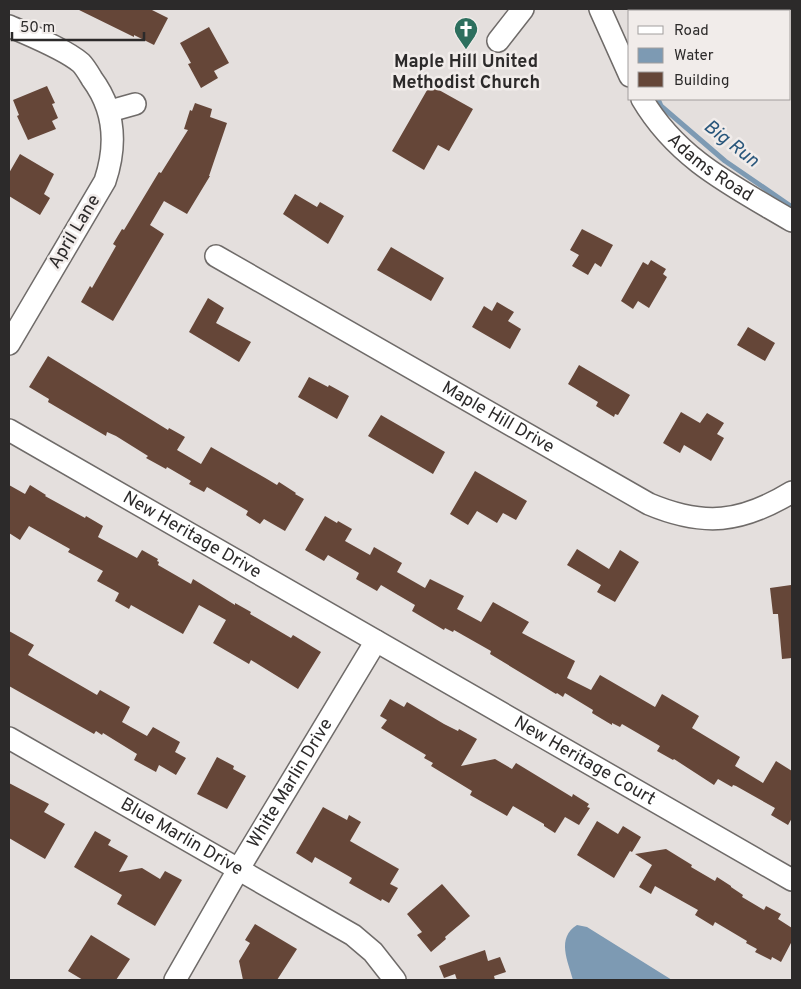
<svg xmlns="http://www.w3.org/2000/svg" width="801" height="989" font-family="Overpass,sans-serif">
	<style>
		.water { fill: #7d9ab3 }
		.lines { fill: none; stroke-linecap: round; stroke-linejoin: round }
		.stream { stroke: #7d9ab3; stroke-width: 5 }
		.building { fill: #654638 }
		.minor-casing { stroke: #6f6b69; stroke-width: 24 }
		.minor { stroke: #fff; stroke-width: 21 }
		.labels { text-anchor: middle; dominant-baseline: central; stroke-width: 5; stroke-linejoin: round; paint-order: stroke }
		.poi-label { font-size: 18px; font-weight: bold; fill: #2c2a2a; stroke: #f1ecea }
		.street-label { font-size: 18px; fill: #2c2a2a; stroke: #f1ecea }
		.water-label { font-size: 19px; font-style: italic; fill: #28567b; stroke: #f1ecea }
	</style>
	<rect width="100%" height="100%" fill="#e4dfdd"/>
	<path class="water" d="M577,925L587,927L672,980H573C568,961 556,938 577,925Z"/>
	<g class="lines">
		<path class="stream" d="M635,9V11
			M658,99L661,106L725,161L792,207"/>
	</g>
	<path class="building" d="M77,9H150L168,18L154,45L134,35V37Z
		M209,27L229,63L214,71L218,78L201,88L188,64L191,63L180,43Z
		M430,85L473,109L449,151L438,145L424,170L392,151Z
		M47,86L55,103L52,104L58,118L52,121L56,129L28,140L17,116L19,115L13,100Z
		M195,103L212,109L210,117L227,123L209,176H210L187,214L164,201L150,225L164,234L113,321L81,302L90,286L92,288L116,246L113,244L122,229L124,230L159,172L161,173L188,130L184,129L190,110L192,111Z
		M20,154L54,174L44,194L50,198L40,215L9,196V173Z
		M295,194L317,207L320,202L344,216L328,244L283,214Z
		M582,229L613,245L601,267L595,263L588,275L572,266L579,255L570,250Z
		M391,247L444,278L431,301L377,270Z
		M651,260L666,269L663,274L667,277L649,308L638,301L633,309L621,301L643,262L648,265Z
		M208,298L224,308L216,323L251,342L239,362L189,332Z
		M497,302L514,312L508,321L521,329L510,349L472,327L484,306L492,311Z
		M748,327L775,343L765,361L737,345Z
		M48,356L168,430L169,428L185,437L177,450L201,464L211,447L267,479L277,485L279,482L296,493L295,494L304,499L285,531L264,519L260,524L246,515L248,511L207,487L204,492L189,484L191,481L167,467L166,469L146,458L148,456L116,436L107,432L106,436L48,402L49,399L29,387Z
		M579,365L630,395L618,415L615,414L614,417L596,406L598,402L568,384Z
		M309,377L328,387L329,385L349,396L337,419L298,397Z
		M681,412L700,423L707,413L724,423L717,434L724,438L711,461L684,445L680,453L663,443Z
		M381,415L445,452L433,474L368,436Z
		M475,471L527,501L516,520L503,513L497,523L477,511L468,525L450,514Z
		M9,485L25,494L30,485L46,495L45,496L85,518L86,516L103,526L98,537L137,558L142,550L158,559L157,561L159,562L158,565L191,584L193,579L235,605V603L251,612L250,614L291,638L293,635L321,652L298,689L251,660L249,664L213,643L226,620L199,605L183,634L131,605L129,609L115,601L119,593L97,581L103,571L68,552L70,549L29,526L20,540L9,533Z
		M325,516L337,523L338,521L352,529L345,541L370,555L374,547L402,563L397,572L425,588L430,579L464,596L457,609L481,622L493,602L529,622L522,633L575,661L567,678L591,690L600,675L655,707L662,694L699,716L692,728L740,757L735,766L763,783L776,761L792,771V818L788,825L771,815L775,808L736,786L733,785L732,787L718,779L714,785L674,759L673,760L657,751L660,746L622,724L620,727L612,723V725L592,713L593,710L565,693L563,697L557,693L556,694L490,654L491,651L454,630L453,632L445,628L444,630L412,611L415,605L381,585L377,591L356,579L359,573L328,555L324,561L305,550Z
		M577,549L609,569L620,550L639,562L615,602L597,592L601,585L567,565Z
		M791,585L792,587V658L782,659L778,614H773L770,588Z
		M9,631L34,645L28,655L97,695L100,690L130,707L122,722L147,736L153,727L180,742L175,752L186,758L176,775L159,765L156,772L134,760L137,754L103,733L102,735L96,731L94,734L9,686Z
		M390,699L404,707L407,702L444,724L458,731L459,729L477,739L461,766L495,759L512,769L516,763L572,797L573,794L589,804L587,807L590,808L579,825L565,817L555,833L544,826V824L513,806L507,816L470,795L472,791L431,766L433,763L424,758L426,755L381,728L387,720L380,716Z
		M217,757L234,766L233,769L246,776L227,809L197,794Z
		M9,783L49,804L44,812L65,824L45,859L9,838Z
		M323,807L347,820L349,815L361,822L350,841L399,869L390,884L398,888L389,903L382,899L381,901L349,883L352,878L315,857L312,863L296,853Z
		M597,821L618,834L623,826L641,837L632,852L630,851L614,878L577,855Z
		M95,831L111,840L108,845L128,856L119,872L142,868L160,879L165,871L182,880L155,926L117,904L122,895L74,867Z
		M666,849L692,865L691,867L715,881L717,877L731,886V887L743,895L742,897L764,910L766,906L781,914L778,919L792,928V941L781,962L772,957L771,960L755,952L757,949L746,943L747,941L715,922L713,926L695,915L698,910L655,886L651,894L639,887L652,865L635,854Z
		M442,884L470,916L445,937L446,939L431,952L417,935L422,932L407,914Z
		M255,924L297,949L277,980H243L239,961L250,943L245,940Z
		M91,935L130,959L116,980H83L68,971Z
		M485,950L488,961L500,957L506,972L494,976L495,980H457L455,974L444,978L439,966Z"/>
	<g class="lines">
		<g class="minor-casing">
			<g id="minor">
				<path d="M600,9L630,76"/>
				<path d="M9,26C29,35 65,49 81,63C85,67 89,74 92,79C115,110 117,145 105,181L9,344"/>
				<path d="M498,41L523,9"/>
				<path id="s1" d="M642,99C678,160 733,186 792,221"/>
				<path d="M110,111L135,104"/>
				<path id="s2" d="M216,256L649,504C704,527 741,523 792,492"/>
				<path id="s3" d="M9,430L792,880"/>
				<path id="s4" d="M9,738L353,935L373,952L395,980"/>
				<path id="s5" d="M175,980L238,870L376,641"/>
			</g>
		</g>
		<use href="#minor" class="minor"/>
	</g>
	<defs>
		<g id="church-pin" transform="scale(1.25)"><path d="M0 17L-7.5 6A9.5 9.5 0 1 1 7.5 6Z" fill="#2d6f5e" stroke="#f1ecea"/><path d="M-1.2-6h2.4v3.5h3.3v2.4h-3.3V6h-2.4V-.1h-3.3v-2.4h3.3Z" fill="#fff"/></g>
	</defs>
	<g fill-rule="evenodd">
		<use href="#church-pin" x="466" y="29"/>
	</g>
	<g class="labels">
		<g class="poi-label">
			<text x="466" y="62">Maple Hill United<tspan x="466" dy="21">Methodist Church</tspan></text>
		</g>
		<g class="street-label">
			<text stroke="none"><textPath href="#s1" startOffset="98">Adams Road</textPath></text>
			<text transform="translate(75 232) rotate(-59)">April Lane</text>
			<text stroke="none"><textPath href="#s2" startOffset="325">Maple Hill Drive</textPath></text>
			<text stroke="none"><textPath href="#s3" startOffset="211">New Heritage Drive</textPath></text>
			<text stroke="none"><textPath href="#s3" startOffset="664">New Heritage Court</textPath></text>
			<text stroke="none"><textPath href="#s5" startOffset="228">White Marlin Drive</textPath></text>
			<text stroke="none"><textPath href="#s4" startOffset="199">Blue Marlin Drive</textPath></text>
		</g>
		<g class="water-label">
			<text transform="translate(731 144) rotate(38)">Big Run</text>
		</g>
	</g>
	<rect width="801" height="989" fill="none" stroke="#2c2a2a" stroke-width="20"/>
	<rect x="628" y="10" width="162" height="90" fill="#f1ecea" stroke="#a29e9d"/>
	<rect x="638" y="26" width="25" height="8" fill="#ffffff" stroke="#a29e9d"/>
	<text x="674" y="35" font-size="15" fill="#2c2a2a">Road</text>
	<rect x="638" y="48" width="25" height="15" fill="#7d9ab3" stroke="#a29e9d"/>
	<text x="674" y="60" font-size="15" fill="#2c2a2a">Water</text>
	<rect x="638" y="72" width="25" height="15" fill="#654638" stroke="#a29e9d"/>
	<text x="674" y="85" font-size="15" fill="#2c2a2a">Building</text>
	<path d="M12 32v8h132v-8" fill="none" stroke="#2c2a2a" stroke-width="2.5"/>
	<text x="20" y="32" font-size="15" fill="#2c2a2a" stroke="#f1ecea" stroke-width="4" paint-order="stroke">50 m</text>
</svg>
